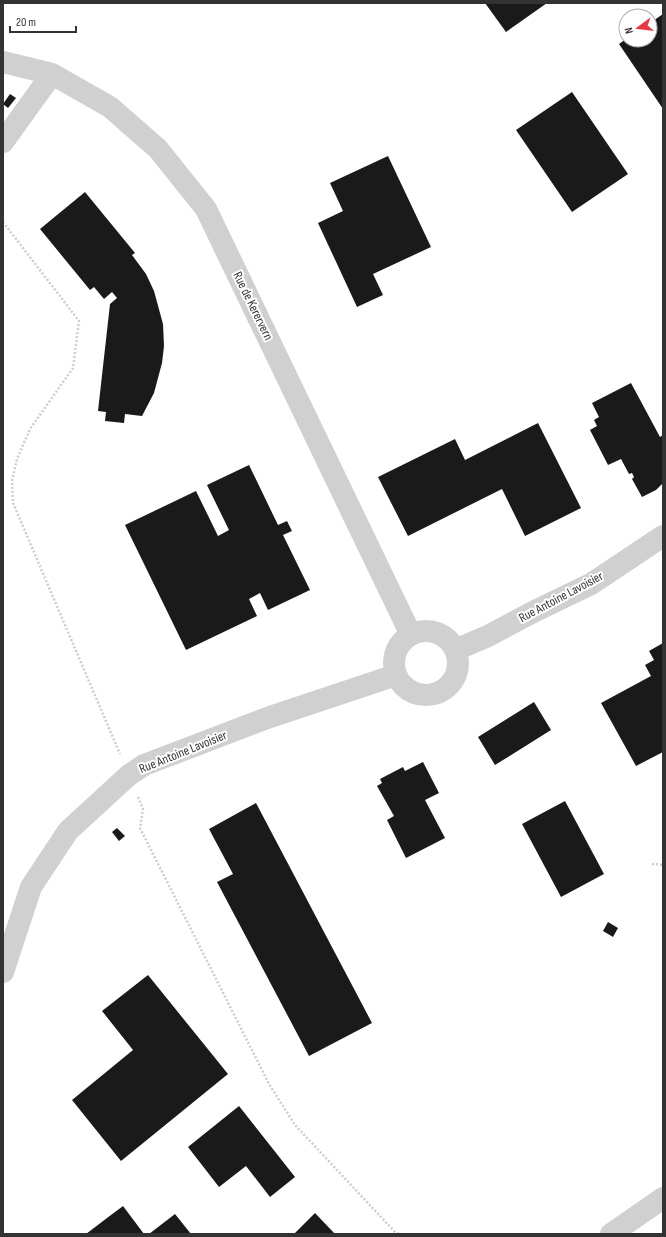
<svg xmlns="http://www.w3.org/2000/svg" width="666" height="1237" font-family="'Sofia Sans Condensed',sans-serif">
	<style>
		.building { fill: #1a1a1a }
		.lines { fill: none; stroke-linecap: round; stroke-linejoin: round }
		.path { stroke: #cdcdcd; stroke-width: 2.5; stroke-dasharray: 2 2; stroke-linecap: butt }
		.minor { stroke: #d0d0d0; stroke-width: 22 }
		.labels { text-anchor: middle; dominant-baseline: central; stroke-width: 4; stroke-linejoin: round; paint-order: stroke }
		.street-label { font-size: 13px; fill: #333; stroke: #fff }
	</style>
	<rect width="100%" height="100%" fill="#fff"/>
	<path class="building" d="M485,3H547L506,32Z
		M663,14V109L619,44L626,39L650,40V23Z
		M572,92L628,174L572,212L516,130Z
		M10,94L16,98L8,108L3,104Z
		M388,156L431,247L373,274L383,295L357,307L318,223L343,211L330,183Z
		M85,192L135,253L132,255L146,274L154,291L163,324L164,346L162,363L154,393L142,416L125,414L124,423L105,421L106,412L98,411L110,304L117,298L112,292L104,299L94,287L90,290L40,229Z
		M631,383L660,437L663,435V483L656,490L642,497L632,479L634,477L632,473L629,474L621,459L608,465L590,430L597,426L594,420L599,417L592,403Z
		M538,423L581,508L525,536L502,489L408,536L378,477L455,439L465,460Z
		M249,465L278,525L287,521L292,531L283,535L310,590L268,610L260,593L249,599L257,616L186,650L125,525L196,491L218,536L229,530L207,485Z
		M663,643V752L636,766L601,703L651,676L645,665L654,660L649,651Z
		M534,702L551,730L495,765L478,737Z
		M423,762L439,793L425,800L445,838L406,858L387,820L394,816L377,786L382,783L380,779L403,767L405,771Z
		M565,801L604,874L561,897L522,824Z
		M256,803L372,1023L309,1056L217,882L233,874L209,829Z
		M117,828L125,836L119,841L112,832Z
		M608,922L618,928L613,937L603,931Z
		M148,975L228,1074L121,1161L72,1100L133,1050L102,1011Z
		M239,1106L295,1177L270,1197L246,1166L219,1187L188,1147Z
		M123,1206L144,1234H86L107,1218Z
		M315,1213L335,1234H294Z
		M175,1214L191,1234H149Z"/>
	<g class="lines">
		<path class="path" d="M3,222L79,321L73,368L30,429L17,459L12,481L13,503L120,754
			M138,797L143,809L140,828L269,1084L295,1125L395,1232L399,1234
			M652,864L663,865"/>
		<path class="minor" d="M3,62L52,74L110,107L158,149L206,209L411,635
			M3,142L52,74
			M394 663a32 32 0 1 1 64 0a32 32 0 1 1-64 0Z
			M455,650L488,636L533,612L591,584L663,536
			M3,972L31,887L68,831L129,775L144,765L270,717L396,675
			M611,1234L663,1198"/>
	</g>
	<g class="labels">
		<g class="street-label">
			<text transform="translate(253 306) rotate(64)">Rue de Kerervern</text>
			<text transform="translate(561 597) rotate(-28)">Rue Antoine Lavoisier</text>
			<text transform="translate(183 752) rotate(-22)">Rue Antoine Lavoisier</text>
		</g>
	</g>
	<rect width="666" height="1237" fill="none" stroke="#333333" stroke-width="8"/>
	<g transform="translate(638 28) rotate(255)"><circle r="19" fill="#ffffff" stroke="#adadad"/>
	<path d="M0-3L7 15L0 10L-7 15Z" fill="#e63946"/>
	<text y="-6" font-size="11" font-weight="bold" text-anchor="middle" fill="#333333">N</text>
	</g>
	<path d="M10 26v6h66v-6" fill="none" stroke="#333333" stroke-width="2"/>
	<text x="16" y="26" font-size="12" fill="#333333" stroke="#ffffff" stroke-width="3" paint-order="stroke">20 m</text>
</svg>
